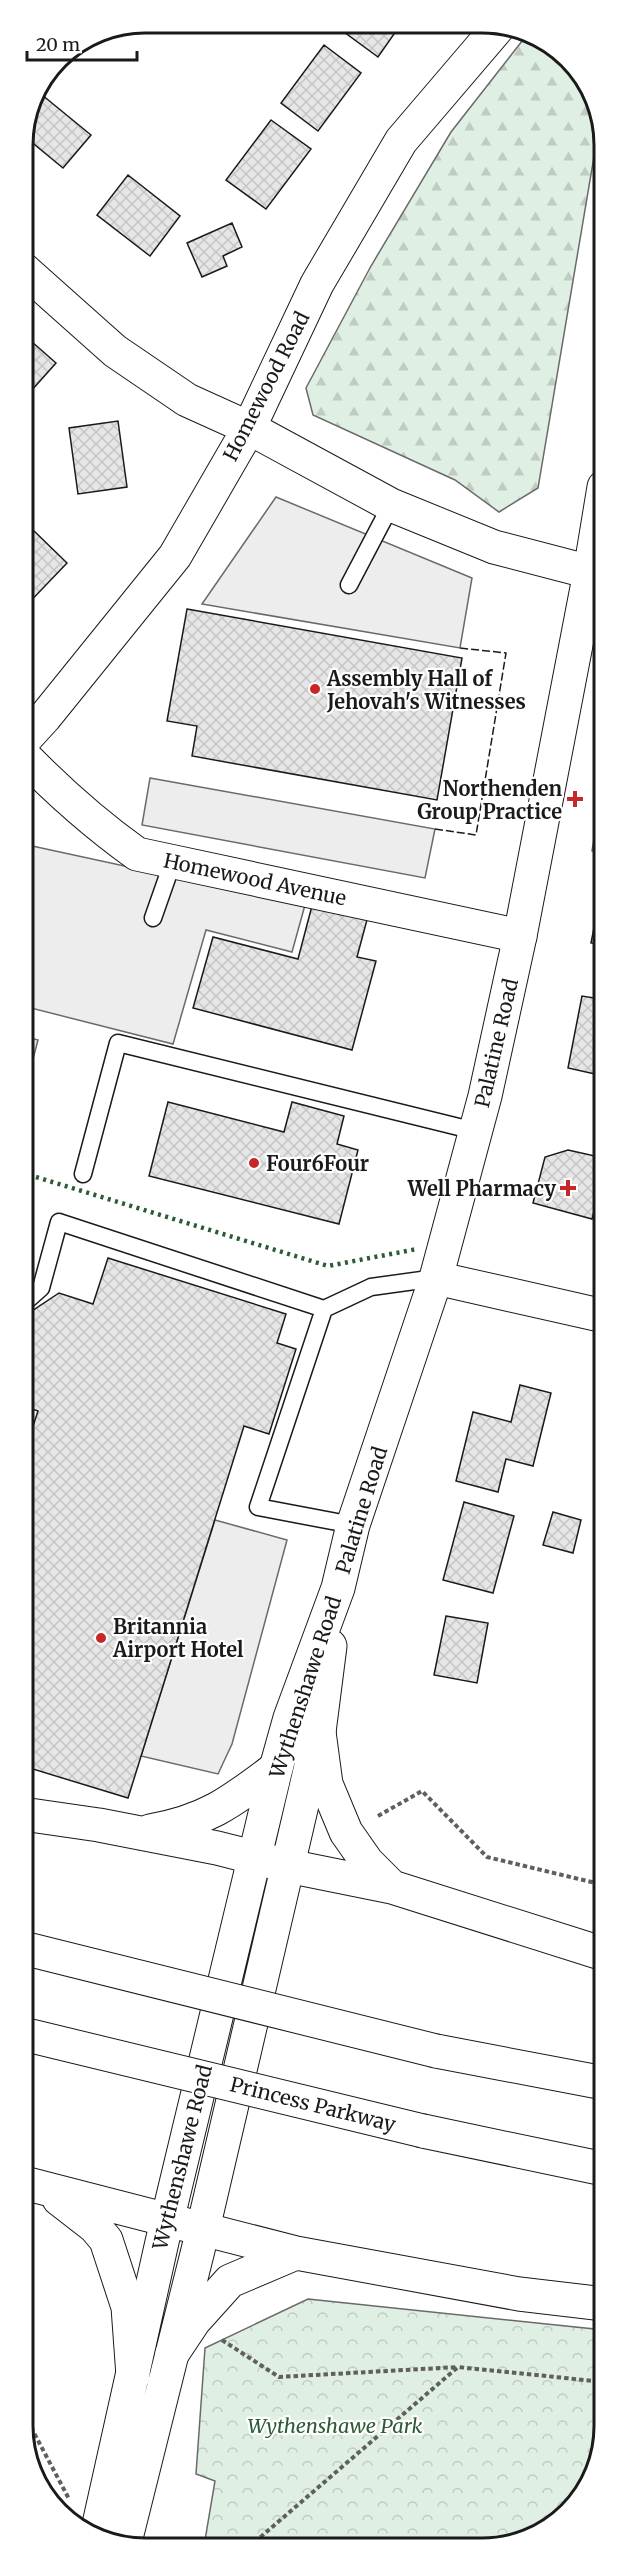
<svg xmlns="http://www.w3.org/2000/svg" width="627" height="2571" font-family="Merriweather,serif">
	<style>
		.forest { fill: url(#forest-firs); stroke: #6a6a6a; stroke-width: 1.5 }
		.park { fill: url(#park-crowns); stroke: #6a6a6a; stroke-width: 1.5 }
		.parking { fill: #ededed; stroke: #6a6a6a; stroke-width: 1.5 }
		.building { fill: url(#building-cross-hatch); stroke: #1a1a1a; stroke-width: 1.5 }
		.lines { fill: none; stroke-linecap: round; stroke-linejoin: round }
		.service-casing { stroke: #1a1a1a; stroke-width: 19 }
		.minor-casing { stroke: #1a1a1a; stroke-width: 35 }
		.secondary-casing { stroke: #1a1a1a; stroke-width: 35 }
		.trunk-casing { stroke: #1a1a1a; stroke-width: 35 }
		.path { stroke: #5f5f5f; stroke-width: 4; stroke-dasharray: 4.5 3; stroke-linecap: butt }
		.service { stroke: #fff; stroke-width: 16 }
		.minor { stroke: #fff; stroke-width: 33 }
		.secondary { stroke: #fff; stroke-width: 33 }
		.trunk { stroke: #fff; stroke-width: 33 }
		.trunk-bridge-casing { stroke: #1a1a1a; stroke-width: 35; stroke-linecap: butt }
		.trunk-bridge { stroke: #fff; stroke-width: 33 }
		.hedge { stroke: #2b5a34; stroke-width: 4.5; stroke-dasharray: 3 4.5; stroke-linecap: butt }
		.fence { stroke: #1a1a1a; stroke-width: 1.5; stroke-dasharray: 8 3; stroke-linecap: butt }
		.poi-dot { fill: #c62828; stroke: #fff; stroke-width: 2 }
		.labels { text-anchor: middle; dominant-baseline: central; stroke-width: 4.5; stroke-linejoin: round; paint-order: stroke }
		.street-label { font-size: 20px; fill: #1a1a1a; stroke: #fff }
		.poi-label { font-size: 20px; font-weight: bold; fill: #1a1a1a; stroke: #fff; text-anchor: start }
		.park-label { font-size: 20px; font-style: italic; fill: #2b5a34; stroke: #fff }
		.rim { fill: none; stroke: #1a1a1a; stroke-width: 3 }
	</style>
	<defs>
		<pattern id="forest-firs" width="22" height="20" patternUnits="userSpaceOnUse" patternTransform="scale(1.5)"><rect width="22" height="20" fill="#e0efe3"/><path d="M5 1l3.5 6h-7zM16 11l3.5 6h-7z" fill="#c0ccc2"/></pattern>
		<pattern id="park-crowns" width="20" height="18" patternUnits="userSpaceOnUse" patternTransform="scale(1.5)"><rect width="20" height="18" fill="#e0efe3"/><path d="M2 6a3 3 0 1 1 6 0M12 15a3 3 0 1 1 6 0" fill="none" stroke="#c0ccc2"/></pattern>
		<pattern id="building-cross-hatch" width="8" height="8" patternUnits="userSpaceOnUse" patternTransform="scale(1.5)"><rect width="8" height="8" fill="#e6e6e6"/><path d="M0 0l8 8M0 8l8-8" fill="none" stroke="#c5c5c5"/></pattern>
	</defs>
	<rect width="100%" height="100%" fill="#fff"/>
	<path class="forest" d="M526,36L569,59L600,121L538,488L499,512L455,480L313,415L306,388L371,266L451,132Z"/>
	<path class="park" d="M23,1036L38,1040L23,1097Z
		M308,2299L604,2330V2433L574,2507L536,2536L498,2547L204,2546L215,2481L196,2474L205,2348Z"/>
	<path class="parking" d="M276,497L472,578L460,648L202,604Z
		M150,778L435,829L425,878L142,825Z
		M604,779V853L592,851Z
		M23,844L305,905L292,952L206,930L173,1044L23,1006Z
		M215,1520L287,1540L232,1744L218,1774L141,1756Z"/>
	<path class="building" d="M344,24H401L378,57L340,29Z
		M324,45L361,73L318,131L281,103Z
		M36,90L91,135L63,168L23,135Z
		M271,120L311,149L266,209L226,180Z
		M128,175L180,216L150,256L97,215Z
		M232,223L242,247L223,256L227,266L202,277L187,243Z
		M23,334L56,363L23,400Z
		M118,421L127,487L78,494L69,428Z
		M32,529L67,563L23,609V538Z
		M187,609L462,658L437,800L192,756L197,726L167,721Z
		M600,898H604V945L591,943Z
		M313,902L368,916L357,957L376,961L352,1050L193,1008L213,937L298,959Z
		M604,949V1076L568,1068L582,996L594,998Z
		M168,1102L284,1132L292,1102L344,1116L337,1144L358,1150L339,1224L149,1176Z
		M568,1150L604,1158V1173L592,1219L533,1203L545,1157Z
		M108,1258L286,1314L277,1343L296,1349L269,1434L244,1426L128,1798L23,1766V1457L38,1411L23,1406V1317L59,1293L93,1304Z
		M520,1385L551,1393L533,1466L506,1459L498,1492L456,1481L473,1412L511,1422Z
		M464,1502L514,1516L493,1593L443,1580Z
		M553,1512L581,1520L573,1553L543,1545Z
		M446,1616L488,1623L477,1683L434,1675Z
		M604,1771V1809L597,1772Z"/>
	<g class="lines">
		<g class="service-casing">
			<path id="service" d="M349,585L391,505
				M153,918L173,861
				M83,1174L118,1043L475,1131
				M23,1304L41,1288L59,1222L324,1309L258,1507L353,1525
				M324,1309L371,1287L436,1278"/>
		</g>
		<g class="minor-casing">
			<path id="minor" d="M23,269L115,351L187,400L249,428L391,505L494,547L590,572
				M23,741L45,717L175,556L249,428L317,284L401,141L500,25
				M23,755C59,792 95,824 137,854L520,936
				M436,1278L604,1316"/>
		</g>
		<g class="secondary-casing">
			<path id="secondary" d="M97,2533L162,2242L276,1768L290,1718L338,1588L353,1525L436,1278L485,1096L520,936L590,572L604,487
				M124,2546L198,2250L319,1732L330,1646"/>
		</g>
		<g class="trunk-casing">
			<path id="trunk" d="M319,1732L326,1784L346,1832L367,1862L392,1887
				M23,1814L99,1825L217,1848L288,1866L392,1887L604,1954
				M150,1831C207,1821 231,1802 276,1768
				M436,2051L604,2083
				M423,2131L604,2169
				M24,2183L296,2253L519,2294L604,2304
				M59,2199L95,2227L106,2240L128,2307L133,2376
				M172,2354L194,2321L230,2281L296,2253"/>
		</g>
		<path class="path" d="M378,1816L422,1791L487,1857L604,1885
			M222,2340L279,2377L458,2367
			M24,2414L69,2499
			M249,2547L458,2367L604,2382"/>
		<use href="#service" class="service"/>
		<use href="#minor" class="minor"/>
		<use href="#secondary" class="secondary"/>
		<use href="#trunk" class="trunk"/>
		<g class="trunk-bridge-casing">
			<path id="trunk-bridge" d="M23,1948L436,2051
				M23,2034L423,2131"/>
		</g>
		<use href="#trunk-bridge" class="trunk-bridge"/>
		<path class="hedge" d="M36,1177L328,1266L417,1249"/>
		<path class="fence" d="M435,829L476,835L506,653L460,648"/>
	</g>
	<g class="poi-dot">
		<circle cx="315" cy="689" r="6"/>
		<path d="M572 790h6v6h6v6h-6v6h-6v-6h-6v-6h6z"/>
		<circle cx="254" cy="1163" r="6"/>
		<path d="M565 1179h6v6h6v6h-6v6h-6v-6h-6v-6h6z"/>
		<circle cx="101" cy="1638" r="6"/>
	</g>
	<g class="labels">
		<g class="street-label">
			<text transform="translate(266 386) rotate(-63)">Homewood Road</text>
			<text transform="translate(255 879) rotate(12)">Homewood Avenue</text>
			<text transform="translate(496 1043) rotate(-77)">Palatine Road</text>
			<text transform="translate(361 1510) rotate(-73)">Palatine Road</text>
			<text transform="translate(305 1687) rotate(-72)">Wythenshawe Road</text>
			<text transform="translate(313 2104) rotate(14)">Princess Parkway</text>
			<text transform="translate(182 2157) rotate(-76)">Wythenshawe Road</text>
		</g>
		<g class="poi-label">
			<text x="327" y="678">Assembly Hall of<tspan x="327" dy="23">Jehovah's Witnesses</tspan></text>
			<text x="562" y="788" text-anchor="end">Northenden<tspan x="562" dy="23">Group Practice</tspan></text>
			<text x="266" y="1163">Four6Four</text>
			<text x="556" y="1188" text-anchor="end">Well Pharmacy</text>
			<text x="113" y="1626">Britannia<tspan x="113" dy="23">Airport Hotel</tspan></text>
		</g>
		<g class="park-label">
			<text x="335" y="2425">Wythenshawe Park</text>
		</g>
	</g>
	<path d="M0 0H627V2571H0ZM145 33H482A112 112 0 0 1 594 145V2426A112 112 0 0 1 482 2538H145A112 112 0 0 1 33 2426V145A112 112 0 0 1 145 33Z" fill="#fff" fill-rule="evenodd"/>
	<path class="rim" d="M145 33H482A112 112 0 0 1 594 145V2426A112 112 0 0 1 482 2538H145A112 112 0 0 1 33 2426V145A112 112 0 0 1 145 33Z"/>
	<path d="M27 51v9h110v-9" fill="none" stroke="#1a1a1a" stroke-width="3"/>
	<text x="36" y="51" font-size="18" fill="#1a1a1a" stroke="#ffffff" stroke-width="4.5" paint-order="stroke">20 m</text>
</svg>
